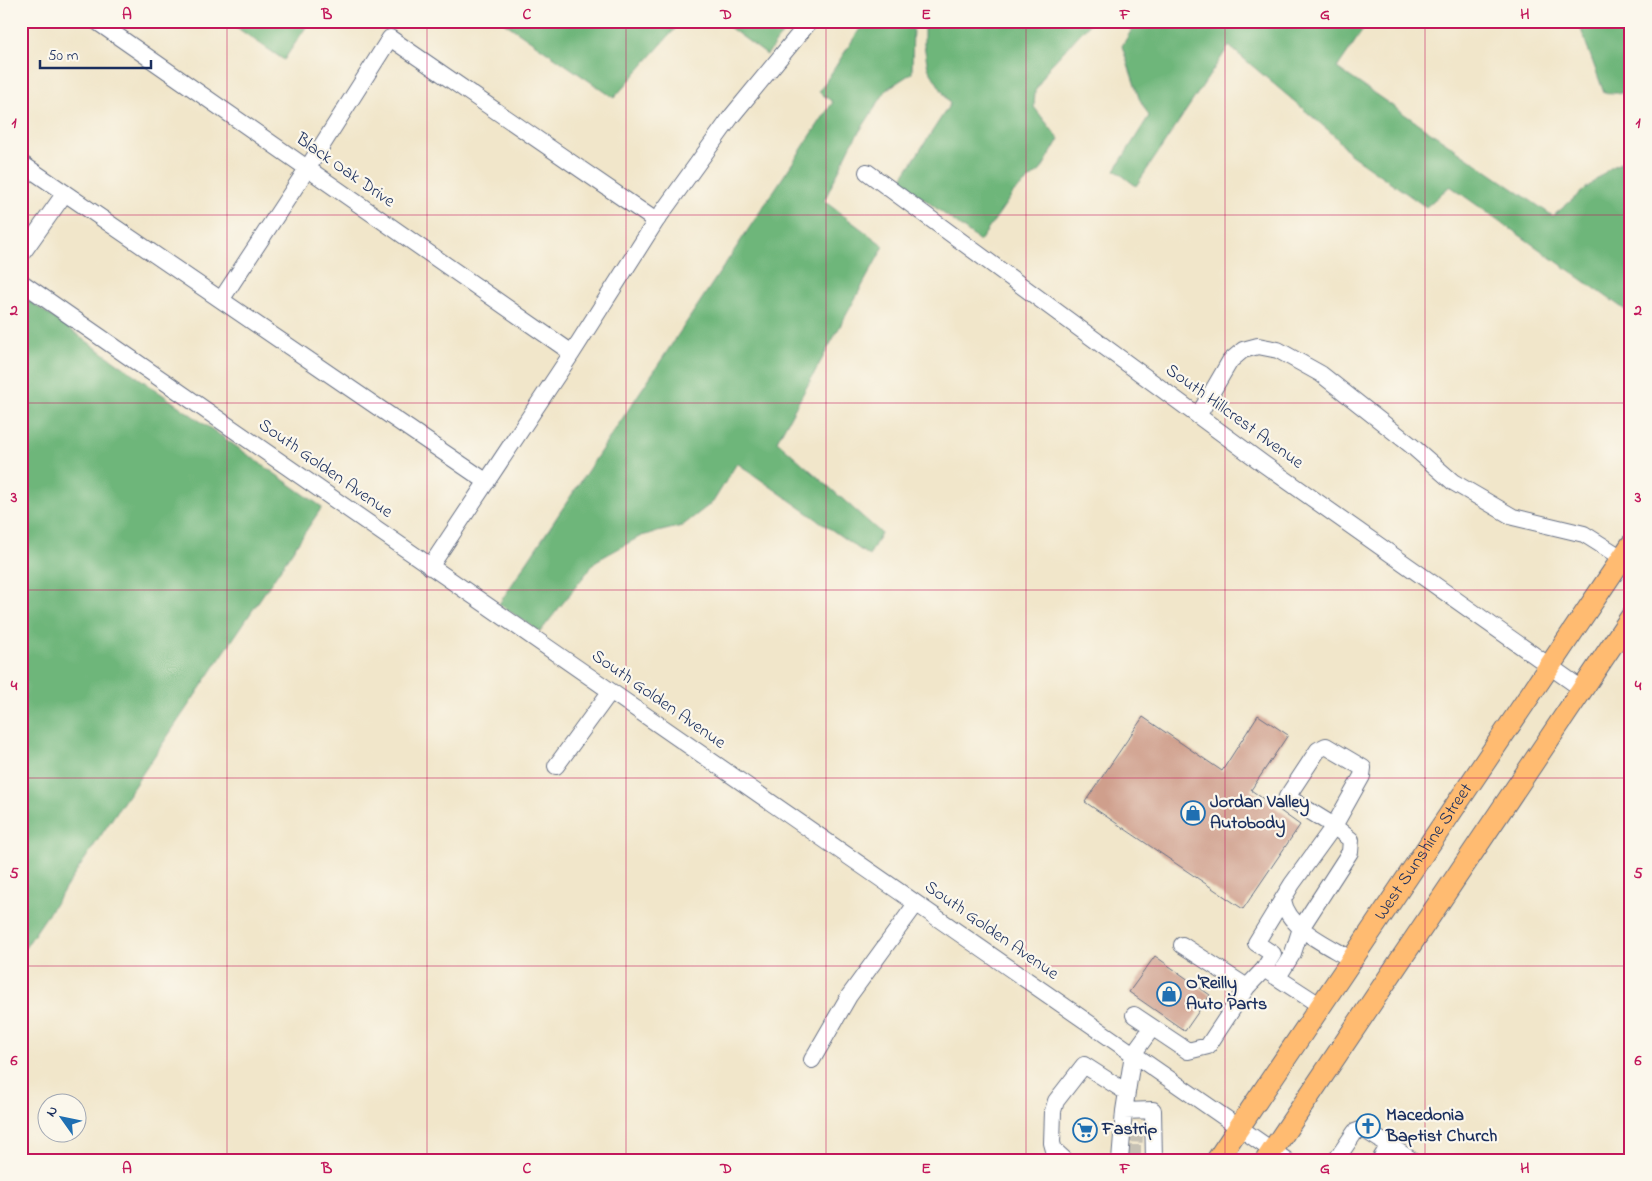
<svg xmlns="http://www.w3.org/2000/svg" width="1652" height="1181" font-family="'Indie Flower',sans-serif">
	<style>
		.forest { fill: #6eb67a; stroke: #44726c }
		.building { fill: #cf9f8c }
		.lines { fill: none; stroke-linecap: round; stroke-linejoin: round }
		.minor-tunnel { stroke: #c6c1b4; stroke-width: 16; stroke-dasharray: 16 8; stroke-linecap: butt }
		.minor-casing { stroke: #666f84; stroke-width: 18 }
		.major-casing { stroke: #666f84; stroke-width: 23 }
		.minor { stroke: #fff; stroke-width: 16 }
		.major { stroke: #ffbb71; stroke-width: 21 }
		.grid { fill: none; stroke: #c2185b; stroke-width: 1; stroke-opacity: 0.55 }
		.labels { text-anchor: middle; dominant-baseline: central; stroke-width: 4.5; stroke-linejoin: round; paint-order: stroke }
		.street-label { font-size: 18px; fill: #1b2f5e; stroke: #fbf7ec }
		.poi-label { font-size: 18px; font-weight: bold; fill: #1b2f5e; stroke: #fbf7ec; text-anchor: start }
		.neatline { fill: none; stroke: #c2185b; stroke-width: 2 }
		.grid-label { font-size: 16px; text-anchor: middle; font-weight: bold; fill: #c2185b }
	</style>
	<rect width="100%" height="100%" fill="#fbf7ec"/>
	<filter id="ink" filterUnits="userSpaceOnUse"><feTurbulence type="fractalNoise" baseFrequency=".02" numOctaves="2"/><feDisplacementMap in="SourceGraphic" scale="10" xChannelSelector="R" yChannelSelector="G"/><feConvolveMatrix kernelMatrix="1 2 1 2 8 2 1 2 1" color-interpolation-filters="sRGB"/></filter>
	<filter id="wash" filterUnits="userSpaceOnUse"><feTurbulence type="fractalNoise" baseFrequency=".0096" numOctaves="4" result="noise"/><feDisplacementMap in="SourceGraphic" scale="20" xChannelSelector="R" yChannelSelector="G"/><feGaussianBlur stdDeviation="1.12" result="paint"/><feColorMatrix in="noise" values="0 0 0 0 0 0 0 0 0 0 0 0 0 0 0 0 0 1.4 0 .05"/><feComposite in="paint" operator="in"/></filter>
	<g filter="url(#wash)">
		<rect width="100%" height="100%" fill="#f1e6ca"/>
		<path class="forest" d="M227,21H310L284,60Z
			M502,21H682L614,98Z
			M721,21H791L767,55Z
			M865,21H913L912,73L887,89L852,143L824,201L884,246L777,441L881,533L869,556L737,463L713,502L682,526L641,536L596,561L540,632L499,604L833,102L819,92Z
			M924,21H1092L1049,67L1035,91L1034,107L1059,139L1041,170L1014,192L980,241L900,181L950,104L928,68L924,45Z
			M1137,21H1369L1337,68L1553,216L1609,169L1631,157V314L1450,186L1426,207L1350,154L1334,135L1229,46L1136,186L1115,170L1149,116L1139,98L1122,46Z
			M1578,21H1631V93H1604Z
			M21,295L322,507L21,954Z"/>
		<g id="blocks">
			<path class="building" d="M1258,715L1288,735L1251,790L1300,825L1243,909L1085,802L1143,717L1222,771Z
				M1155,956L1210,995L1185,1031L1129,992Z"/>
		</g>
	</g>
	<g filter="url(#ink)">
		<use href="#blocks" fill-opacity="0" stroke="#666f84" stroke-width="1"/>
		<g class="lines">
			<path class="minor-tunnel" d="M1127,1134L1146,1135
				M1125,1153H1145"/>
			<g class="minor-casing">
				<path id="minor" d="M96,21L572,353
					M21,163L487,482
					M867,172L1265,465L1582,689
					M21,255L65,193
					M21,282L1286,1160
					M221,300L307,169L390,38L656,221
					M1198,416L1230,361L1243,350L1258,346L1278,350L1321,374L1412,446L1453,482L1513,517L1584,534L1622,558
					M430,567L572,353L656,221L731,117L810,21
					M556,766L610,692
					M1283,900C1288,929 1328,945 1352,960
					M1182,945L1247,987
					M1278,977L1293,953L1301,928L1350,852L1351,840L1334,826L1287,797L1318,750L1326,746L1363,768L1362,776L1334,826L1292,884L1256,943L1273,954L1264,969L1321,1006
					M1134,1015L1188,1051L1208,1046L1247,987L1264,969
					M812,1060L849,996L916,904
					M1124,1111L1153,1110L1154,1160
					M1065,1160L1054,1150L1052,1143L1053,1111L1056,1101L1084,1065L1126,1092
					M1120,1160L1124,1111L1133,1054L1152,1028
					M1336,1160L1355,1132L1363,1129L1412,1160
					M1380,1160L1389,1145"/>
			</g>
			<g class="major-casing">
				<g id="major">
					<path id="s1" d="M1217,1160L1631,545"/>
					<path d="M1266,1160L1631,617"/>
				</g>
			</g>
			<use href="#minor" class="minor"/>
			<use href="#major" class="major"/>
		</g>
	</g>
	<path class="grid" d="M227,21V1160M427,21V1160M626,21V1160M826,21V1160M1026,21V1160M1225,21V1160M1425,21V1160M21,215H1631M21,403H1631M21,590H1631M21,778H1631M21,966H1631"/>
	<defs>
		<g id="shop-ring" transform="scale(1.25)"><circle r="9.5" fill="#fbf7ec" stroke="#1f6fb2" stroke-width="1.5"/><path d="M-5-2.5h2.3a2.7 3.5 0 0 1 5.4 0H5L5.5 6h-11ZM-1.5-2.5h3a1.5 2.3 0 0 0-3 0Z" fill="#1f6fb2"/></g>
		<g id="church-ring" transform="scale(1.25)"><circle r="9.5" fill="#fbf7ec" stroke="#1f6fb2" stroke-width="1.5"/><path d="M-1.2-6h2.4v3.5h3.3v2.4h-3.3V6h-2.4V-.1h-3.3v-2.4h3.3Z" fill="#1f6fb2"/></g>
		<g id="supermarket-ring" transform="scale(1.25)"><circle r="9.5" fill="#fbf7ec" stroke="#1f6fb2" stroke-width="1.5"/><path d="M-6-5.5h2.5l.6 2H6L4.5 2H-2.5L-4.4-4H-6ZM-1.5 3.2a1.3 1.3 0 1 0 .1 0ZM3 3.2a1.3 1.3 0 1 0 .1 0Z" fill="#1f6fb2"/></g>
	</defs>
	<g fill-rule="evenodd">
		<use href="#shop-ring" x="1193" y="813"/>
		<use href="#shop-ring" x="1169" y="994"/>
		<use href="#church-ring" x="1368" y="1126"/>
		<use href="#supermarket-ring" x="1085" y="1130"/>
	</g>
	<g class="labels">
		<g class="street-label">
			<text transform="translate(345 171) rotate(35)">Black Oak Drive</text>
			<text transform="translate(1234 417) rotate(36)">South Hillcrest Avenue</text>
			<text transform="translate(325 469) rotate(35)">South Golden Avenue</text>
			<text transform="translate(658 700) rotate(35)">South Golden Avenue</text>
			<text stroke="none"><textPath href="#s1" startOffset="371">West Sunshine Street</textPath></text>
			<text transform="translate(991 931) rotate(35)">South Golden Avenue</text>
		</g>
		<g class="poi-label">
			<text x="1210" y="803">Jordan Valley<tspan x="1210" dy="21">Autobody</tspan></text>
			<text x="1186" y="984">O'Reilly<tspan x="1186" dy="21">Auto Parts</tspan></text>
			<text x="1386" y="1116">Macedonia<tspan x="1386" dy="21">Baptist Church</tspan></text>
			<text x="1102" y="1130">Fastrip</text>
		</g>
	</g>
	<rect width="1652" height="1181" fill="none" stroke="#fbf7ec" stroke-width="55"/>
	<g transform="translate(62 1118) rotate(303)"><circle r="24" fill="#fbf7ec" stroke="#a1a7b3"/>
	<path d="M0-4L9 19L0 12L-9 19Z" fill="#1f6fb2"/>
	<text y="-8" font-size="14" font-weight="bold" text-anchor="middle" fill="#1b2f5e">N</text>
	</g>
	<path d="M40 60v8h111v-8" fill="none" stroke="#1b2f5e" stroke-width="2.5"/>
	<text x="48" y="60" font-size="15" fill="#1b2f5e" stroke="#fbf7ec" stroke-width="4" paint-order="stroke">50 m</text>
	<rect x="28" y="28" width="1596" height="1126" class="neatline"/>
	<g class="grid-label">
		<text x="127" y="19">A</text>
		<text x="327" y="19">B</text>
		<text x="527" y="19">C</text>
		<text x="726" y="19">D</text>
		<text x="926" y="19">E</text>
		<text x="1125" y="19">F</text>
		<text x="1325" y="19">G</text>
		<text x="1525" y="19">H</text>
		<text x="14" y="127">1</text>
		<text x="1638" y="127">1</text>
		<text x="14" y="315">2</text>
		<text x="1638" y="315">2</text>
		<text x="14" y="502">3</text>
		<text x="1638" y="502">3</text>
		<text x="14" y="690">4</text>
		<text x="1638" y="690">4</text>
		<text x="14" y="878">5</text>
		<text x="1638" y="878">5</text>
		<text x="14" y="1065">6</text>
		<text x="1638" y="1065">6</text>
		<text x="127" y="1173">A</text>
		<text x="327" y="1173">B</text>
		<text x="527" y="1173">C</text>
		<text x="726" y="1173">D</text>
		<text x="926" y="1173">E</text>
		<text x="1125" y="1173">F</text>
		<text x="1325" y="1173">G</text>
		<text x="1525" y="1173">H</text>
	</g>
</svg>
